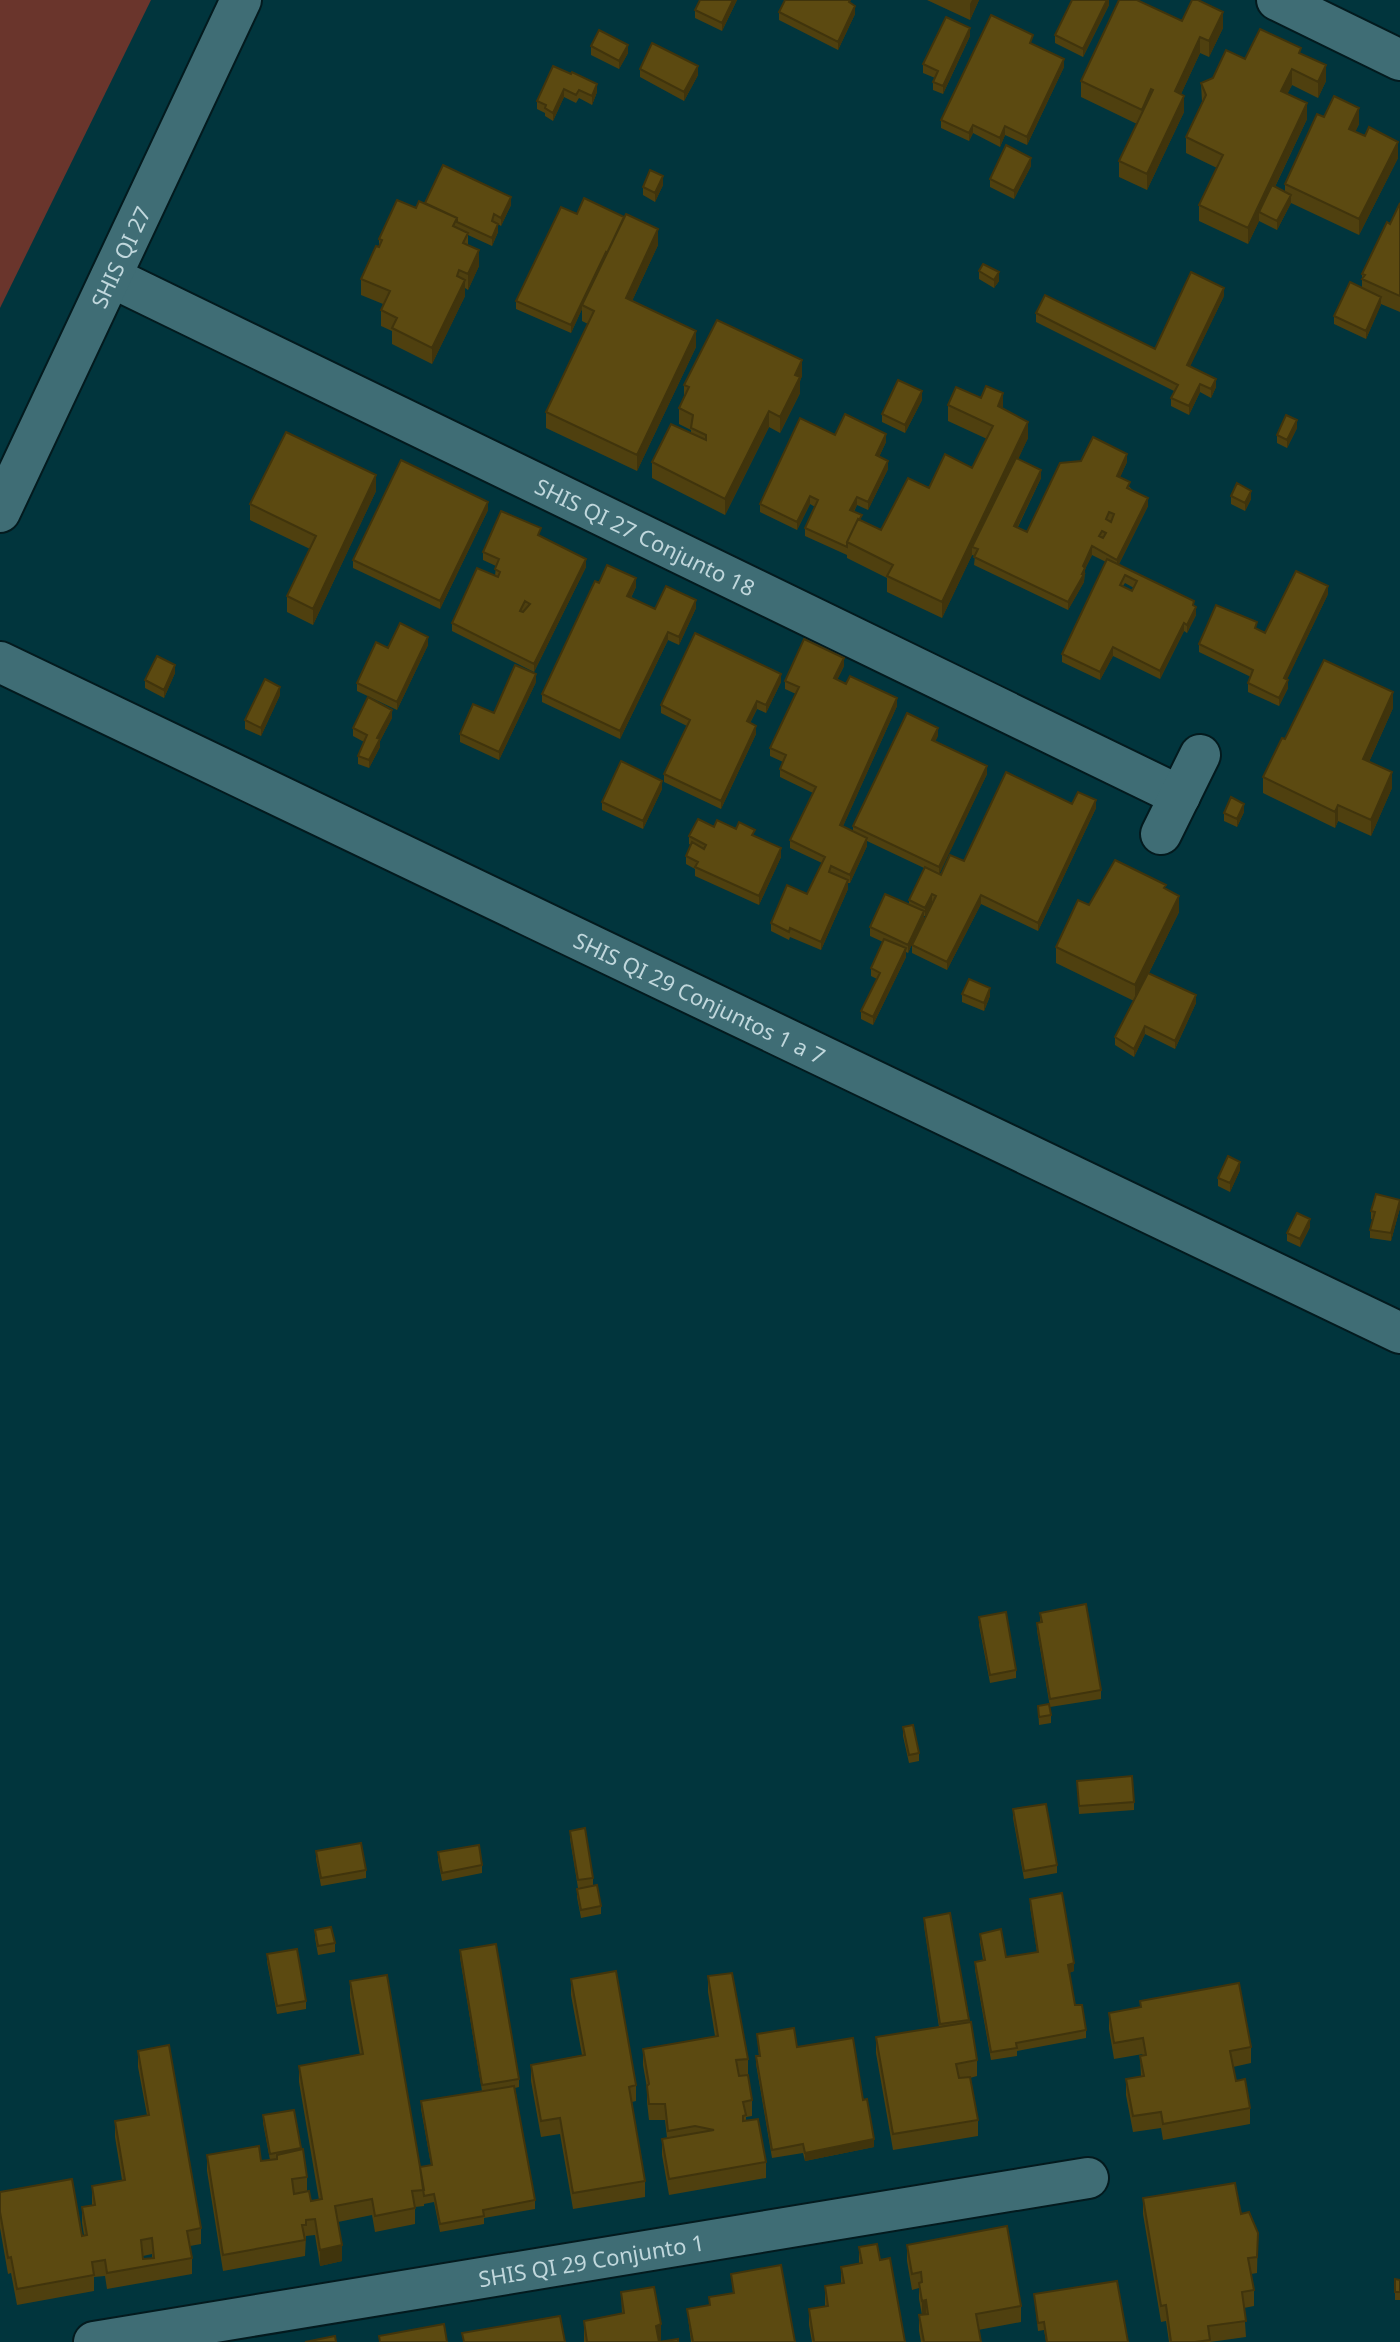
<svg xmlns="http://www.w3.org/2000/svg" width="1400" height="2342" font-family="'Noto Sans',sans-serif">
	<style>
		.green { fill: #6a352c }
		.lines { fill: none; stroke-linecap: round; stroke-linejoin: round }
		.minor-casing { stroke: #031a1e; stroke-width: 44 }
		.minor { stroke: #3f6d75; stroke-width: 40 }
		.wall { fill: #4f400f; fill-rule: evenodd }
		.shaded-wall { fill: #40340c }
		.building { fill: #5c4a11; stroke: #40340c; stroke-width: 2; fill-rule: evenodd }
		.labels { text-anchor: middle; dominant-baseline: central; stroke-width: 8; stroke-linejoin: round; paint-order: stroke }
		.street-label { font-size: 22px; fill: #c0d7dc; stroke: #071a1d }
	</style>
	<rect width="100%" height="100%" fill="#01353d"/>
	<path class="green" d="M0,0H151L0,308Z"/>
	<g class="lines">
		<g class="minor-casing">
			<g id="minor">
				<path d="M1277,0L1400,60"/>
				<path id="s1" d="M111,277L1180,796"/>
				<path id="s2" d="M0,512L241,0"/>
				<path id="s3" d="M0,662L1400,1333"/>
				<path d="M1161,834L1200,755"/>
				<path id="s4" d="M94,2342L1088,2178"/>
			</g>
		</g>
		<use href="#minor" class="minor"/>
	</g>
	<path class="wall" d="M737,0L722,31L695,18V10Z
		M927,0H979L970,20Z
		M1109,0V5L1083,57L1055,43V35Z
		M852,4L855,14L838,50L779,20V12Z
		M1182,21L1223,28L1209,57L1200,53L1181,94L1184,112L1147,190L1119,177V161L1137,124L1081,97V81Z
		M970,36L943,94L933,90V82L935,78L923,73V64Z
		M1033,43L1032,44L1064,67L1027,145L1005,135L1000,147L973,133L969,141L941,128V120Z
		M591,46L628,53L619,69L591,55Z
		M1301,54L1326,81L1318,98L1292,85L1287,94L1307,119L1275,187L1285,192V184L1324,117L1359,124L1355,132L1398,158L1359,235L1291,203L1277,230L1259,221L1248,244L1199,221V205L1217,168L1186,153V137L1202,102L1201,83L1213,78L1245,59Z
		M553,66L597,92L592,105L579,98L576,103L564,97L553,121L545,116V113L537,109V101Z
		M640,69L698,75L684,101L640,77Z
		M1031,166L1014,199L990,187V179Z
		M663,185L655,202L643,195V187Z
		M425,203L511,205L501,226L498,224V232L492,246L468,235V245L479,266L468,290L465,288V296L432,364L392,344V331L381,326V310L383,304L361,295V279L379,247V239L416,208Z
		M1400,203V312L1381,304L1366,339L1334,324V316L1362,288V274L1390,224Z
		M561,207L658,245L632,301L696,347L637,471L546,428V412L588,324L582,321V309L571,333L516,309V301Z
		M979,271L999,281L994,288L979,279Z
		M1224,296L1190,366L1216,387L1211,398L1200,392L1189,415L1171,406V398L1174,391L1036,322V313L1155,349Z
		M802,376L800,381V393L780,433L769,427L725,515L652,478V462L691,433V430L679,424V408L684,397V385Z
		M922,400L905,433L882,422V414Z
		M948,405L1003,409L1028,438L1018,459L1041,478L1018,527L1027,532L1127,462L1120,477L1148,506L1119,564L1194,606L1196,615L1187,633L1184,631L1160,679L1113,656L1100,680L1062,662V654L1106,562L1092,555L1085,569L1084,582L1068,610L974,565L975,556L972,555L942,618L887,592V578L847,558V555L805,536V528L815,507L810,504L797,530L760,512V504L835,435L886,442L879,457L888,469L868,510L857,505L854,512L862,521L881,530L929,488L972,468L987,439L948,421ZM1125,583L1134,588L1132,591L1123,586Z
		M1297,428L1287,448L1277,443V435Z
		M376,491L313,625L287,612V596L310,549L250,520V504Z
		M1231,496L1251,499L1245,511L1231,504Z
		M488,510L440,609L353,568V560Z
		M541,536L586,567L534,672L452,631V623L495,576L496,566L483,560V552Z
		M599,583L636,587L631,598L655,609L696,608L679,645L668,640L620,739L542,702V694Z
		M1328,594L1287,679L1288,688L1279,706L1248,692V683L1251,677L1199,652V644L1257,630L1265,633Z
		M428,645L397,710L357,691V683L388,648Z
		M844,666L837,680L897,706L843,826L853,831V826L938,736L935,741L987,774L939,874L941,875L964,861L1072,804L1096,808L1038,931L981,904L947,970L912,953V945L932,902L925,916H924L908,953L906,952V957L873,1025L861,1019V1011L877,979L871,976V968L883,942L870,936V927L909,905V900L924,868L867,841V846L850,883H848V889L821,950L790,937L789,940L771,931V923L807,894L822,863L790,848V840L813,793L780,777V769L783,762L770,756V748L796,694L785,689V681Z
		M175,673L164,698L145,688V680Z
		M536,682L499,760L460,742V734L494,713Z
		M781,682L766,713L757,709L750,723L756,734L721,809L664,782V774L687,726L661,713V705Z
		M280,695L261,736L245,729V720Z
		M1393,708L1369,762L1392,788L1371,836L1338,821L1335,828L1263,793V777L1285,739Z
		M392,718L380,741V747L369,768L358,764V756L364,742L353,736V728Z
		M662,789L643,829L602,810V802Z
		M1244,812L1237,827L1224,821V813Z
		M714,827L781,857L759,905L695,876V869L686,864V856L691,845L689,844V836Z
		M1166,889L1179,912L1149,973L1196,1003L1175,1049L1145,1034L1134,1057L1115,1045V1037L1134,1001L1056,963V947L1089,905Z
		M962,994L990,996L984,1011L962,1002Z
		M1240,1170L1230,1192L1218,1186V1178Z
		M1400,1208L1391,1241L1370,1238V1230L1373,1220L1371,1219V1211Z
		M1310,1227L1300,1247L1287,1241V1233Z
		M1040,1613L1101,1690V1699L1050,1707L1037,1631V1623L1040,1622Z
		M979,1617L1016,1670V1678L990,1683L979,1625Z
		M1038,1706L1051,1715V1723L1039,1725Z
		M903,1727L919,1753V1761L909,1763L903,1736Z
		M1077,1781L1134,1802V1810L1079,1814Z
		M1013,1809L1057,1865V1873L1024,1879L1013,1818Z
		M570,1831L593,1878V1886L601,1906V1914L581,1918L577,1897V1889L578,1888L570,1839Z
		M316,1851L366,1870V1878L321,1886L316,1859Z
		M438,1852L482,1865V1873L442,1881L438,1860Z
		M1030,1899L1074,1971L1069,1973L1075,2005L1086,2030V2038L1017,2051V2056L991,2060L975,1970V1962L983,1960L980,1942V1934L1006,1957L1037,1952L1030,1907Z
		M950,1913L977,2060V2076L970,2078L978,2120V2136L893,2150L876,2053V2037L939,2027L924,1926V1918Z
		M315,1930L335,1943V1952L318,1955L315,1938Z
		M460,1950L519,2079V2087L515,2088L535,2200V2209L484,2218V2224L440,2232L434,2202L424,2204V2206L415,2207V2224L375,2232L372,2215L338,2222L342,2261L320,2266L315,2235L306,2236L305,2256L223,2271L207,2171V2155L261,2161L270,2160L263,2123V2115L294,2110L307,2177V2192L311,2201L319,2200L299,2082V2066L360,2055L350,1997V1981L420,2167L431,2165L421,2109V2101L482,2091L460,1958Z
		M267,1954L306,2001V2009L277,2014L267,1962Z
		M708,1976L748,2059V2075L739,2076L752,2100V2116L746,2117V2120L766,2162V2178L669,2195L662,2155V2139L667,2138L665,2120H649L647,2102V2088L643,2065V2049L715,2036L708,1992Z
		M571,1979L636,2085V2101L632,2102L645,2181V2197L573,2209L560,2134L541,2137L531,2081V2065L582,2055L571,1995Z
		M1140,2001L1251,2047V2063L1233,2067L1236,2081L1250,2108V2124L1163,2140L1161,2128L1133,2132L1126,2095V2079L1141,2077L1140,2056L1143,2054L1114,2059L1109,2029V2013L1140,2007Z
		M757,2034L797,2047L863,2100L874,2147L805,2161L803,2153L772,2158L756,2064V2056H759Z
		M138,2051L201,2228V2244L190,2246L192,2258V2274L107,2289L105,2276L94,2277V2291L17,2305L11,2273L8,2274L0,2228V2192L82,2236L84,2235L82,2223V2207L92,2205V2186L122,2180L115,2137V2121L147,2115L138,2067ZM152,2254V2258L143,2259V2256Z
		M1143,2198L1241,2214L1258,2233L1257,2273L1251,2274L1254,2290V2306L1244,2308L1246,2337L1210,2342H1169L1166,2321L1161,2322L1143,2214Z
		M907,2245L1021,2306V2322L978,2330L981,2342H921L919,2331V2315H922L919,2299V2288L912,2290L907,2261Z
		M859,2247L880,2260L905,2342H812L809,2325V2309L825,2306V2286L841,2283V2267L859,2263Z
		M731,2274L795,2342H691L687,2309L709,2305V2297L733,2293Z
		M1395,2279L1400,2280V2300H1395Z
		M621,2292L661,2340L659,2342H678H584V2321L622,2314Z
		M1034,2294L1128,2342H1046L1044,2330L1038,2331Z"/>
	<path class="shaded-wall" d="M733,0H737L722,31V23Z
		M972,0H979L970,20V4Z
		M1107,0H1109V5L1083,57V49Z
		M855,6V14L838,50V42Z
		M1223,12V28L1209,57V41Z
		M970,28V36L943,94V86Z
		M1200,37V53L1175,107V91Z
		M628,45V53L619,69V61Z
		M1064,59V67L1027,145V137Z
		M1326,65V81L1318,98V82Z
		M698,66V75L684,101V92Z
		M1292,69V85L1281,107V91Z
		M597,84V92L592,105V96Z
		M564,89V97L553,121V113Z
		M1151,89V105L1142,126V110Z
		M1184,96V112L1147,190V174Z
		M1307,103V119L1262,214L1259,212V221L1248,244V228Z
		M1359,108V124L1349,145V129Z
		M973,125V133L969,141V133Z
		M1005,126V135L1000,147V138Z
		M1398,142V158L1359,235V219Z
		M1031,158V166L1014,199V191Z
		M663,176V185L655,202V193Z
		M1291,195V203L1277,230V221Z
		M511,197V205L501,226V218Z
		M498,224V232L492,246V238Z
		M658,229V245L626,314V298Z
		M479,250V266L468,290V274Z
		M606,252V260L582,305V309L571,333V325Z
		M999,272V281L994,288V280Z
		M465,280V296L432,364V348Z
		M1224,288V296L1187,373V365Z
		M1381,297V305L1366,339V331Z
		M696,331V347L637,471V455Z
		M802,360V376L800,381V393L780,433V417L795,375Z
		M1216,379V387L1211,398V389Z
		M1200,384V392L1189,415V406Z
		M922,391V400L905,433V425Z
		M1003,393V409L998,406Z
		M769,411V427L725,515V499Z
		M1297,420V428L1287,448V440Z
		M1028,422V438L976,548L972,547V555L942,618V602Z
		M886,434V442L876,463V455Z
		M1127,454V462L1117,484V476Z
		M888,461V469L868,510V502Z
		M1041,470V478L1014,534V526Z
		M376,475V491L313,625V609Z
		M1251,491V499L1245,511V503Z
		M810,496V504L797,530V522Z
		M857,497V505L850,518V510Z
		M1148,498V506L1117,568V560Z
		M488,502V510L440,609V601Z
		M1092,546V555L1085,569L1084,582L1068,610V602Z
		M586,559V567L534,672V664Z
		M636,578V587L627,605V596Z
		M1328,586V594L1284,686V678Z
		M696,600V608L679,645V637Z
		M1196,607V615L1187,633V625Z
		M1184,623V631L1160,679V671Z
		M668,632V640L620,739V731Z
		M428,637V645L397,710V702Z
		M1113,647V656L1100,680V672Z
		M844,658V666L834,686V678Z
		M175,665V673L164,698V690Z
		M536,674V682L499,760V752Z
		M781,674V682L766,713V705Z
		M1288,680V688L1279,706V698Z
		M280,687V695L261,736V728Z
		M1393,692V708L1363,775V759Z
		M897,698V706L840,833V825Z
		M757,701V709L747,729V721Z
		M392,710V718L380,741V747L369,768V760L377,738Z
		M756,726V734L721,809V801Z
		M938,728V736L932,748V740Z
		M987,766V774L939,875V867Z
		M1392,772V788L1371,836V820Z
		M662,781V789L643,829V821Z
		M1096,800V808L1038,931V923Z
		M1244,804V812L1237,827V819Z
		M1338,805V821L1335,828V812Z
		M867,838V846L850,883V875Z
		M781,848V857L759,905V896Z
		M848,880V889L821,950V942Z
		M932,894V902L925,916V908Z
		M981,895V904L947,970V962Z
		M1179,896V912L1135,1001V985Z
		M924,911V919L908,953V945Z
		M906,948V957L873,1025V1017Z
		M990,988V996L984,1011V1003Z
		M1196,995V1003L1175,1049V1041Z
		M1145,1026V1034L1134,1057V1049Z
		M1240,1162V1170L1230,1192V1183Z
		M1400,1200V1208L1391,1241V1233Z
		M1310,1219V1227L1300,1247V1239Z
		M1074,1963V1971L1068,1973V1965Z
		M874,2139V2147L805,2161V2153Z
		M342,2245V2261L320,2266V2250Z
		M926,2300V2316L922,2317V2301Z
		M661,2324V2340L656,2342V2326Z"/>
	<path class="building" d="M700,0H733L722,23L695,10Z
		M785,0H850L849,2L855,6L838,42L779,12Z
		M1072,0H1107L1083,49L1055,35Z
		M1119,0H1137L1182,21L1192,0H1198L1223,12L1209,41L1200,37L1175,91L1184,96L1147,174L1119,161L1153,90L1151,89L1142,110L1081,81Z
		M991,15L1033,35L1030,43L1064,59L1027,137L1005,126L1000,138L973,125L969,133L941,120Z
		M946,17L970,28L943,86L933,82L938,71L923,64Z
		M1260,29L1301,48L1299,53L1326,65L1318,82L1292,69L1281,91L1307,103L1248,228L1199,205L1223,155L1186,137L1206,95L1201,83L1213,78L1226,50L1245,59Z
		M599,30L628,45L619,61L591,46Z
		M652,43L698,66L684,92L640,69Z
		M553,66L571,74L572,72L597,84L592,96L579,90L576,95L564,89L553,113L545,108L546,105L537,101Z
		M1334,96L1359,108L1349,129L1365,136L1369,127L1398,142L1359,219L1285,184L1317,114L1324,117Z
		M1006,145L1031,158L1014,191L990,179Z
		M443,165L511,197L501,218L494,214L492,221L498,224L492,238L457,222V218L425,203Z
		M650,170L663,176L655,193L643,187Z
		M1272,185L1291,195L1277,221L1259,212Z
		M584,198L624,217L607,253L606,252L571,325L516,301L561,207L577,214Z
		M397,200L416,208L419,201L457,218L453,226L468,233L463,243L479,250L468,274L459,270L457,276L465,280L432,348L392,328L397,318L381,310L390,291L361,279L376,246L379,247L382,240L379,239Z
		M1400,203V296L1362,279L1365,275L1362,274L1387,222L1390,224Z
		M626,214L658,229L626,298L696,331L637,455L546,412L594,311L582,305Z
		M983,264L999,272L994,280L979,271Z
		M1191,272L1224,288L1187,365L1216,379L1211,389L1200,384L1189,406L1171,398L1178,385L1036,313L1045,295L1155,349Z
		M1350,282L1381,297L1366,331L1334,316Z
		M717,320L802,360L795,375L800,377L780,417L769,411L725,499L652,462L671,424L706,440V435L691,428L693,415L679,408L689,387L684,385Z
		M898,380L922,391L905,425L882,414Z
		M986,386L1003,393L998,406L1028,422L942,602L887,576L893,565L847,542L858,519L881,530L908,478L929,488L945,454L972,468L993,426L948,405L956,387L981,398Z
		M845,414L886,434L876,455L888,461L868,502L857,497L850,510L862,515L859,520L858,519L847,542V547L805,528L818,500L810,496L797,522L760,504L800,418L835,435Z
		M1286,415L1297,420L1287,440L1277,435Z
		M286,432L376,475L313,609L287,596L316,536L250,504Z
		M1093,437L1127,454L1117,476L1130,482L1127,488L1148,498L1117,560L1092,546L1083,566L1085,568L1082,574H1084L1068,602L974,557L978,549L972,547L1016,458L1041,470L1014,526L1027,532L1060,463L1081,461ZM1109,512L1114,514L1111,522L1106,519ZM1102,531L1106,533L1103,538L1099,536Z
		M401,460L488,502L440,601L353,560Z
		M1237,483L1251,491L1245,503L1231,496Z
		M501,511L541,528L538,535L586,559L534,664L452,623L477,568L498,577L500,572L495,569L499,559L483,552ZM525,601L530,604L523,612L520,611Z
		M1107,559L1194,601L1193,605L1196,607L1187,625L1184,623L1160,671L1113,647L1100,672L1062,654ZM1125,575L1137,581L1132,591L1120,585Z
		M607,565L636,578L627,596L655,609L666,586L696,600L679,637L668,632L620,731L542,694L595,581L599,583Z
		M1296,571L1328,586L1284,678L1288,680L1279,698L1248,683L1253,670L1199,644L1216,605L1257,622L1255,628L1265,633Z
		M400,623L428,637L397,702L357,683L376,642L388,648Z
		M695,633L781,674L766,705L757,701L747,721L756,726L721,801L664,774L690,720L661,705Z
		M804,639L844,658L834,678L846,684L850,676L897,698L840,825L867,838L850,875L831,866L829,872L848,880L821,942L790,928L789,932L771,923L787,885L807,894L825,857L790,840L816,787L780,769L786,755L770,748L799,687L785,681Z
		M157,656L175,665L164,690L145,680Z
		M1324,660L1393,692L1363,759L1392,772L1371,820L1338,805L1335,812L1263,777L1282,738L1285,739Z
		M515,665L536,674L499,752L460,734L473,704L494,713Z
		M265,679L280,687L261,728L245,720Z
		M368,697L392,710L377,738L380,739L369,760L358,756L367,735L353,728Z
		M907,713L938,728L932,740L987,766L939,867L853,826Z
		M621,761L662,781L643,821L602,802Z
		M1006,772L1072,804L1078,792L1096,800L1038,923L981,895L947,962L912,945L936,896L932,894L925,908L909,900L925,867L941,875L950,855L964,861Z
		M1231,797L1244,804L1237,819L1224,813Z
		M698,819L714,827L717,820L736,829L739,822L755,830L752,835L781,848L759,896L695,867L698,862L686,856L692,842L704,849L706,845L689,836Z
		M1115,860L1166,885L1164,888L1179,896L1135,985L1056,947L1078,900L1089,905Z
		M885,894L924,911L908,945L870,927Z
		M884,939L906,948L873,1017L861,1011L880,973L871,968Z
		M1148,973L1196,995L1175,1041L1145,1026L1134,1049L1115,1037Z
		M969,979L990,988L984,1003L962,994Z
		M1228,1156L1240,1162L1230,1183L1218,1178Z
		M1376,1194L1400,1200L1391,1233L1370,1230L1375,1212L1371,1211Z
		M1297,1213L1310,1219L1300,1239L1287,1233Z
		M1086,1604L1101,1690L1050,1699L1037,1623L1042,1622L1040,1613Z
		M1006,1612L1016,1670L990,1675L979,1617Z
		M1049,1704L1051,1715L1039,1717L1038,1706Z
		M913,1725L919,1753L909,1755L903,1727Z
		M1132,1776L1134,1802L1079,1806L1077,1781Z
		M1046,1804L1057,1865L1024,1871L1013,1809Z
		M585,1828L593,1878L578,1880L570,1831Z
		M361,1843L366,1870L321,1878L316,1851Z
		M479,1845L482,1865L442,1873L438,1852Z
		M597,1885L601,1906L581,1910L577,1889Z
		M1062,1893L1074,1963L1068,1965L1075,2005H1082L1086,2030L1016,2043L1017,2048L991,2052L975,1962L985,1960L980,1934L1001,1929L1006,1957L1038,1952L1030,1899Z
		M950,1913L969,2020L940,2024L924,1918Z
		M331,1927L335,1943L318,1946L315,1930Z
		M496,1944L519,2079L482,2085L460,1950Z
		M297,1949L306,2001L277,2006L267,1954Z
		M616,1971L636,2085L629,2087L645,2181L573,2193L560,2118L541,2121L531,2065L585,2055L571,1979Z
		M732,1973L748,2059L736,2060L739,2076L748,2075L752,2100L743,2102L746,2115L743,2116V2121L758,2119L766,2162L669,2179L662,2139L714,2130L695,2126L668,2131L665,2104H649L647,2086L649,2084L643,2049L718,2036L708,1976Z
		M387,1975L424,2190L412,2191L415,2208L375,2216L372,2199L335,2206L342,2245L320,2250L315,2219L306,2220V2225H302L305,2240L223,2255L207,2155L259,2146L261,2161L277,2159V2155L303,2149L307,2177L292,2179L294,2194L309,2191L311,2201L322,2199L299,2066L363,2054L350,1981Z
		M1239,1983L1251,2047L1230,2051L1236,2081L1245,2079L1250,2108L1163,2124L1161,2112L1133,2116L1126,2079L1144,2076L1140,2056L1146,2055L1143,2038L1114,2043L1109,2013L1141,2007L1140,2001Z
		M971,2022L977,2060L956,2064L959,2078L970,2077L978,2120L893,2134L876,2037Z
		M794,2028L797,2047L853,2038L863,2100L867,2099L874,2139L805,2153L803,2144L772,2150L756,2056H760L757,2034Z
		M169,2045L201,2228L187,2231L192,2258L107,2273L105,2260L92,2262L94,2275L17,2289L11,2257L8,2258L0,2212V2192L72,2179L82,2236L87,2235L82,2207L95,2205L92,2186L125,2180L115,2121L149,2115L138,2051ZM152,2238L154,2258L143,2259L141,2240Z
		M514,2086L535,2200L483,2210L484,2216L440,2224L434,2194L424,2196L420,2167L432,2165L421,2101Z
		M294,2110L301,2148L270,2154L263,2115Z
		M1235,2183L1241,2214L1249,2212L1258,2233L1257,2257L1248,2258L1254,2290L1242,2292L1246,2321L1208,2326L1210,2340L1195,2342H1171L1166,2305L1161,2306L1143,2198Z
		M1007,2226L1021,2306L976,2314L981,2342H924L919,2315L928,2314L926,2300L922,2301L919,2283L922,2282L921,2272L912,2274L907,2245Z
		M877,2244L880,2260L890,2258L905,2342H814L809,2309L828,2306L825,2286L844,2283L841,2267L862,2263L859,2247Z
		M781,2265L795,2342H693L687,2309L710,2305L709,2297L734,2293L731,2274Z
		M1395,2279L1400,2280V2292H1395Z
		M1117,2281L1128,2342H1047L1044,2322L1038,2323L1034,2294Z
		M654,2287L661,2324L656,2326L659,2342L678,2339V2342H587L584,2321L624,2313L621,2292Z
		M560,2316L565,2342H464L462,2333Z
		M444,2324L447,2342H380L379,2336Z
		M335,2336L336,2342H305Z"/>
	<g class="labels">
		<g class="street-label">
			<text stroke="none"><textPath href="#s2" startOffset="282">SHIS QI 27</textPath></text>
			<text stroke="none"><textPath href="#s1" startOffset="594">SHIS QI 27 Conjunto 18</textPath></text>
			<text stroke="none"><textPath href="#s3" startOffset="776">SHIS QI 29 Conjuntos 1 a 7</textPath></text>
			<text stroke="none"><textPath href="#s4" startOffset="504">SHIS QI 29 Conjunto 1</textPath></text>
		</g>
	</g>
</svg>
